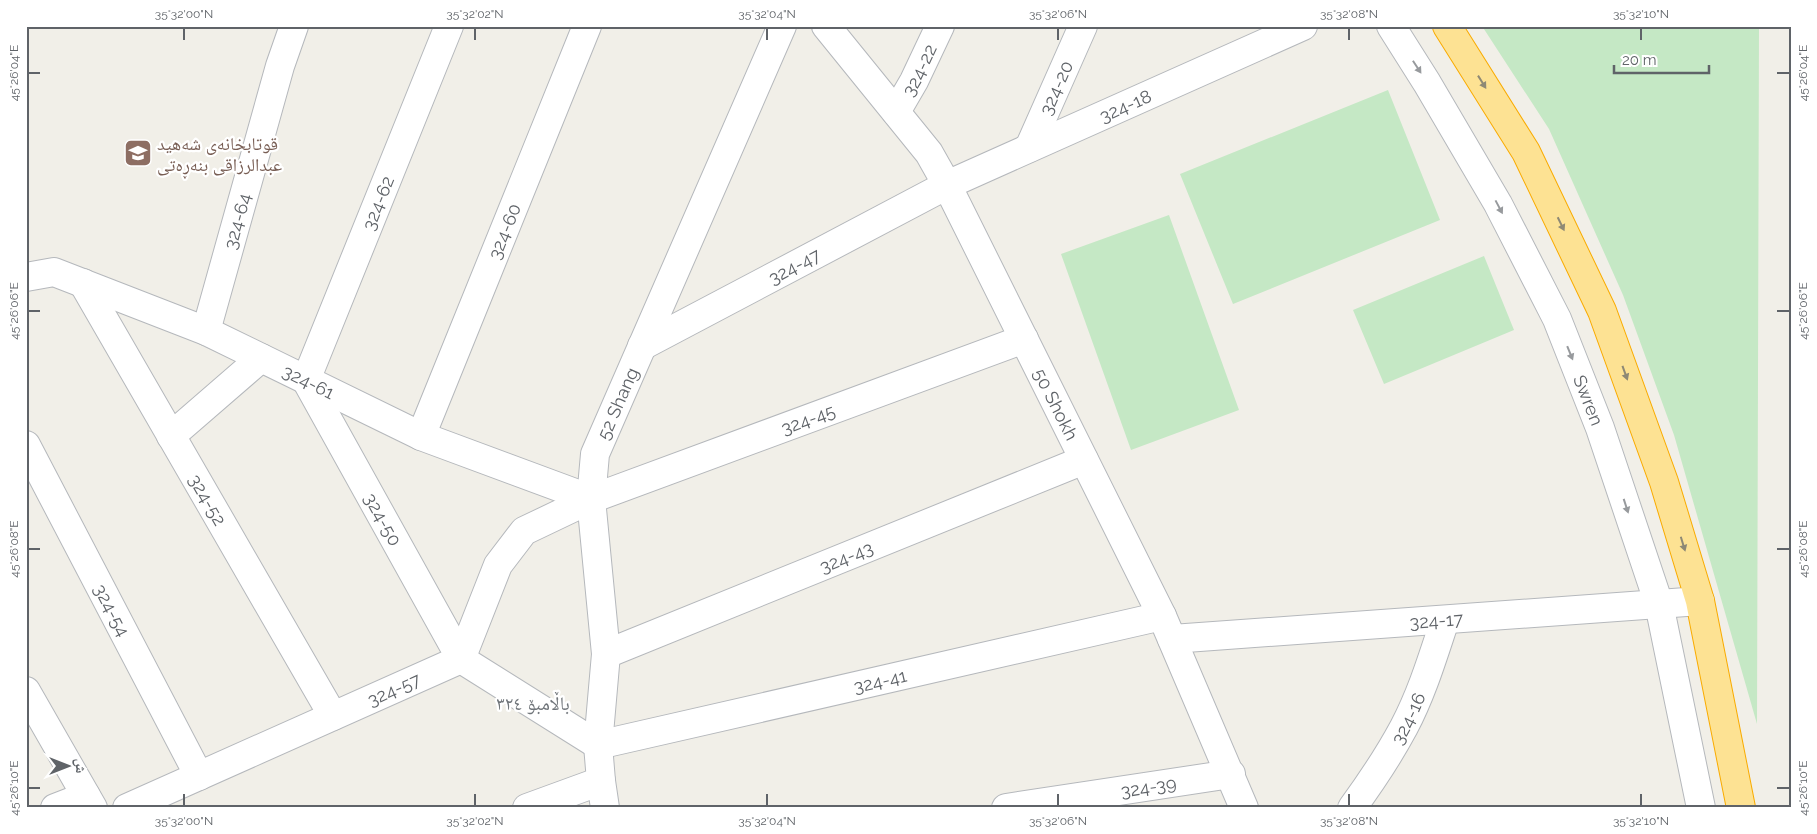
<svg xmlns="http://www.w3.org/2000/svg" width="1817" height="834" font-family="Raleway,'Noto Naskh Arabic',sans-serif">
	<style>
		.green { fill: #c5e8c5 }
		.lines { fill: none; stroke-linecap: round; stroke-linejoin: round }
		.street-casing { stroke: #b5b8bc; stroke-width: 30 }
		.highway-casing { stroke: #f9ab00; stroke-width: 30 }
		.street { stroke: #fff; stroke-width: 28 }
		.highway { stroke: #fde293; stroke-width: 28 }
		.oneway { fill: #979a9d }
		.oneway2 { fill: #8e8975 }
		.ticks { fill: none; stroke: #5f6368; stroke-width: 2 }
		.labels { text-anchor: middle; dominant-baseline: central; stroke-width: 4.5; stroke-linejoin: round; paint-order: stroke }
		.street-label { font-size: 18px; fill: #5f6368; stroke: #fff }
		.education-label { font-size: 18px; fill: #785e54; stroke: #fff; text-anchor: start }
		.neighbourhood-label { font-size: 19px; fill: #70757a; stroke: #fff }
		.neatline { fill: none; stroke: #5f6368; stroke-width: 2 }
		.ticks-label { font-size: 12px; text-anchor: middle; fill: #5f6368 }
	</style>
	<rect width="100%" height="100%" fill="#f1efe8"/>
	<path class="green" d="M1482,26H1759L1757,724L1674,435L1623,295L1549,129Z
		M1388,90L1440,220L1233,304L1180,174Z
		M1169,215L1239,410L1131,450L1061,254Z
		M1484,256L1514,330L1384,384L1353,310Z"/>
	<g class="lines">
		<g class="street-casing">
			<g id="street">
				<path id="s1" d="M449,26L306,380L461,659L598,745L1162,616"/>
				<path id="s2" d="M826,26L929,153L947,185L1162,616L1244,808"/>
				<path id="s3" d="M1391,26L1427,83L1498,204L1557,319L1600,428L1659,604L1701,808"/>
				<path id="s4" d="M896,112L914,81L940,26"/>
				<path id="s5" d="M1029,148L1083,26"/>
				<path id="s6" d="M26,277L54,272L206,331L421,436L591,499"/>
				<path id="s7" d="M83,283L333,716"/>
				<path id="s8" d="M206,331L280,66L294,26"/>
				<path id="s9" d="M642,346L947,185L1303,26"/>
				<path d="M171,436L261,358"/>
				<path id="s10" d="M421,436L587,26"/>
				<path id="s11" d="M26,445L199,776"/>
				<path id="s12" d="M1172,639L1700,601"/>
				<path id="s13" d="M606,654L1084,460"/>
				<path d="M26,691L93,808"/>
				<path d="M55,808L86,796"/>
				<path id="s14" d="M127,808L461,659L498,565L524,531L591,499L1024,339"/>
				<path d="M527,808L601,781"/>
				<path id="s15" d="M605,808L601,781L598,745L606,654L591,499L595,454L782,26"/>
				<path id="s16" d="M1006,808L1231,774"/>
				<path id="s17" d="M1352,808C1371,782 1389,755 1404,727C1422,693 1433,656 1445,620"/>
			</g>
		</g>
		<g class="highway-casing">
			<path id="highway" d="M1447,26L1526,152L1602,311L1664,482L1700,601L1741,808"/>
		</g>
		<use href="#street" class="street"/>
		<use href="#highway" class="highway"/>
	</g>
	<defs><path id="oneway-solid" d="M-6-.8H1V-3.2L6.5 0L1 3.2V.8H-6Z" transform="scale(1.25)"/></defs>
	<g class="oneway">
		<use href="#oneway-solid" transform="translate(1417 67) rotate(57)"/>
		<use href="#oneway-solid" transform="translate(1499 207) rotate(62)"/>
		<use href="#oneway-solid" transform="translate(1570 353) rotate(68)"/>
		<use href="#oneway-solid" transform="translate(1626 506) rotate(72)"/>
	</g>
	<g class="oneway2">
		<use href="#oneway-solid" transform="translate(1482 82) rotate(58)"/>
		<use href="#oneway-solid" transform="translate(1561 224) rotate(64)"/>
		<use href="#oneway-solid" transform="translate(1625 373) rotate(70)"/>
		<use href="#oneway-solid" transform="translate(1683 544) rotate(73)"/>
	</g>
	<path class="ticks" d="M184,28V40M475,28V40M767,28V40M1058,28V40M1349,28V40M1641,28V40M28,73H40M1777,73H1790M28,311H40M1777,311H1790M28,549H40M1777,549H1790M28,788H40M1777,788H1790M184,794V806M475,794V806M767,794V806M1058,794V806M1349,794V806M1641,794V806"/>
	<defs>
		<g id="school-square" transform="scale(1.4375)"><rect x="-9" y="-9" width="18" height="18" rx="4" fill="#8d6e63" stroke="#fff"/><path d="M0-5L7-2L0 1L-7-2ZM-4 1L0 2.5L4 1V4Q0 6-4 4Z" fill="#fff"/></g>
	</defs>
	<g fill-rule="evenodd">
		<use href="#school-square" x="138" y="153"/>
	</g>
	<g class="labels">
		<g class="street-label">
			<text stroke="none"><textPath href="#s4" startOffset="48">324-22</textPath></text>
			<text stroke="none"><textPath href="#s5" startOffset="66">324-20</textPath></text>
			<text stroke="none"><textPath href="#s9" startOffset="540">324-18</textPath></text>
			<text transform="translate(378 203) rotate(-68)">324-62</text>
			<text stroke="none"><textPath href="#s8" startOffset="114">324-64</textPath></text>
			<text stroke="none"><textPath href="#s10" startOffset="221">324-60</textPath></text>
			<text stroke="none"><textPath href="#s9" startOffset="172">324-47</textPath></text>
			<text stroke="none"><textPath href="#s6" startOffset="306">324-61</textPath></text>
			<text stroke="none"><textPath href="#s3" startOffset="424">Swren</textPath></text>
			<text stroke="none"><textPath href="#s15" startOffset="411">52 Shang</textPath></text>
			<text stroke="none"><textPath href="#s2" startOffset="445">50 Shokh</textPath></text>
			<text stroke="none"><textPath href="#s14" startOffset="815">324-45</textPath></text>
			<text stroke="none"><textPath href="#s7" startOffset="250">324-52</textPath></text>
			<text stroke="none"><textPath href="#s1" startOffset="541">324-50</textPath></text>
			<text stroke="none"><textPath href="#s13" startOffset="259">324-43</textPath></text>
			<text stroke="none"><textPath href="#s11" startOffset="186">324-54</textPath></text>
			<text stroke="none"><textPath href="#s12" startOffset="265">324-17</textPath></text>
			<text stroke="none"><textPath href="#s1" startOffset="1152">324-41</textPath></text>
			<text stroke="none"><textPath href="#s14" startOffset="292">324-57</textPath></text>
			<text stroke="none"><textPath href="#s17" startOffset="106">324-16</textPath></text>
			<text stroke="none"><textPath href="#s16" startOffset="144">324-39</textPath></text>
		</g>
		<g class="education-label">
			<text x="157" y="143">قوتابخانەی شەهید<tspan x="157" dy="21">عبدالرزاقی بنەڕەتی</tspan></text>
		</g>
		<g class="neighbourhood-label">
			<text x="533" y="703">باڵامبۆ ٣٢٤</text>
		</g>
	</g>
	<rect width="1817" height="834" fill="none" stroke="#ffffff" stroke-width="55"/>
	<g transform="translate(68 766) rotate(90)" stroke="#ffffff" stroke-width="4" paint-order="stroke">
	<path d="M0-4L9 19L0 12L-9 19Z" fill="#5f6368"/>
	<text y="-8" font-size="14" font-weight="bold" text-anchor="middle" fill="#5f6368">ش</text>
	</g>
	<path d="M1614 65v8h95v-8" fill="none" stroke="#5f6368" stroke-width="2.5"/>
	<text x="1622" y="65" font-size="15" fill="#5f6368" stroke="#ffffff" stroke-width="4" paint-order="stroke">20 m</text>
	<rect x="28" y="28" width="1762" height="778" class="neatline"/>
	<g class="ticks-label">
		<text x="184" y="18">35°32'00"N</text>
		<text x="475" y="18">35°32'02"N</text>
		<text x="767" y="18">35°32'04"N</text>
		<text x="1058" y="18">35°32'06"N</text>
		<text x="1349" y="18">35°32'08"N</text>
		<text x="1641" y="18">35°32'10"N</text>
		<text transform="translate(1803 73) rotate(-90)" y="4">45°26'04"E</text>
		<text transform="translate(14 73) rotate(-90)" y="4">45°26'04"E</text>
		<text transform="translate(1803 311) rotate(-90)" y="4">45°26'06"E</text>
		<text transform="translate(14 311) rotate(-90)" y="4">45°26'06"E</text>
		<text transform="translate(1803 549) rotate(-90)" y="4">45°26'08"E</text>
		<text transform="translate(14 549) rotate(-90)" y="4">45°26'08"E</text>
		<text transform="translate(14 788) rotate(-90)" y="4">45°26'10"E</text>
		<text transform="translate(1803 788) rotate(-90)" y="4">45°26'10"E</text>
		<text x="184" y="825">35°32'00"N</text>
		<text x="475" y="825">35°32'02"N</text>
		<text x="767" y="825">35°32'04"N</text>
		<text x="1058" y="825">35°32'06"N</text>
		<text x="1349" y="825">35°32'08"N</text>
		<text x="1641" y="825">35°32'10"N</text>
	</g>
</svg>
